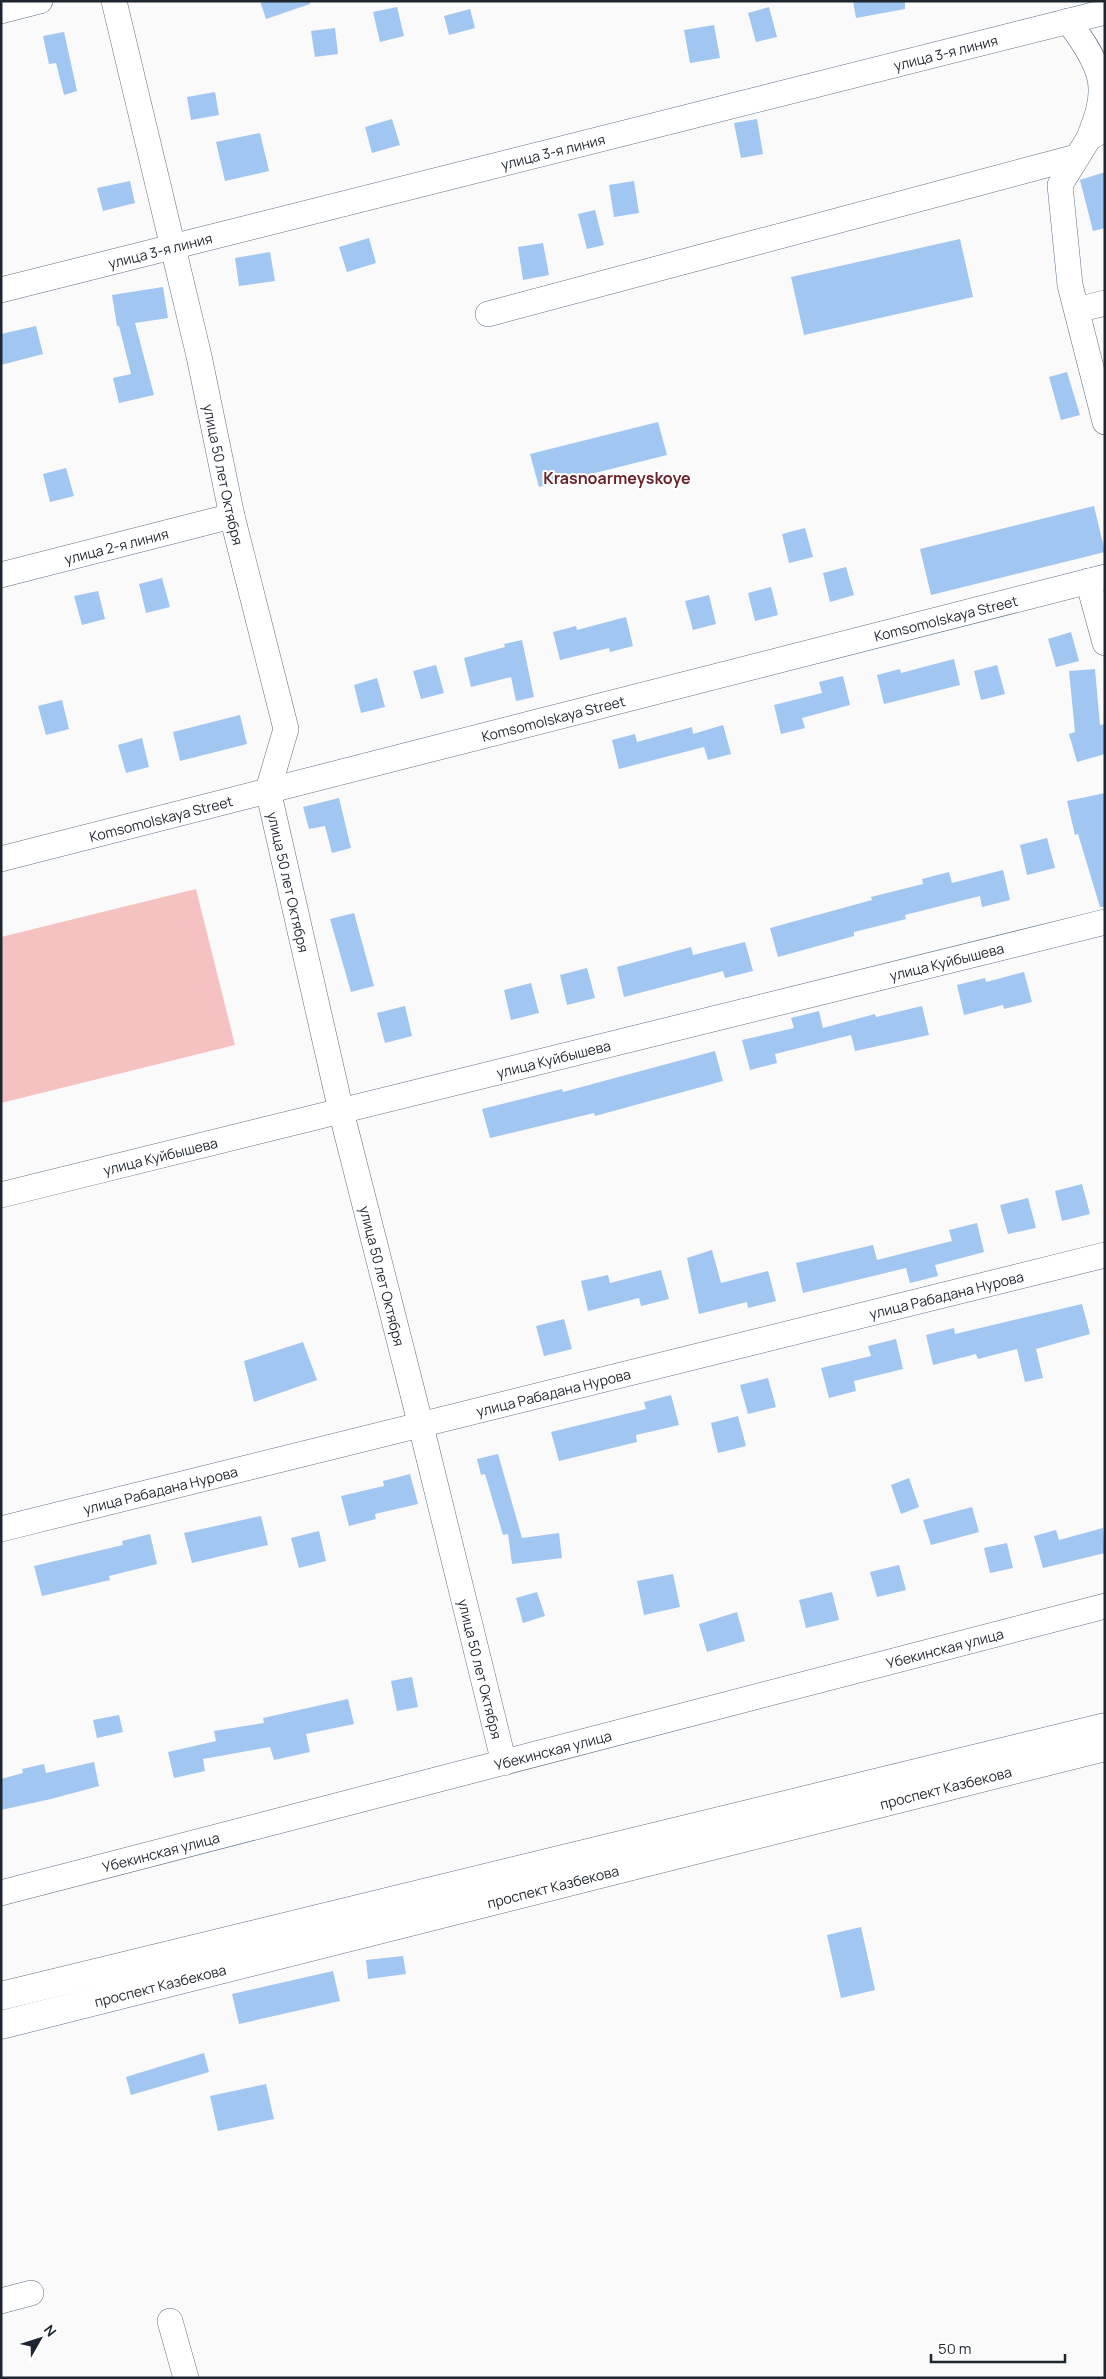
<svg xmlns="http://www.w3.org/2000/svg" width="1106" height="2379" font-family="Manrope,sans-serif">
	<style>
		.green { fill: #f6c1c1 }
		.building { fill: #a1c6f1 }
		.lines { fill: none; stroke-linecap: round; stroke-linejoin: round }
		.minor-casing { stroke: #5c7086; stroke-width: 26 }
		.highway-casing { stroke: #5c7086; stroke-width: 29 }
		.minor { stroke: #fff; stroke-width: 25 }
		.highway { stroke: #fff; stroke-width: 28 }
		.labels { text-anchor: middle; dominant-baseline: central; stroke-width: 4; stroke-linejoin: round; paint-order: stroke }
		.street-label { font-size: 14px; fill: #1e262f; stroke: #fff }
		.quarter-label { font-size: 16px; font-weight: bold; fill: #6a2429; stroke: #fff }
	</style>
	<rect width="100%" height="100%" fill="#fafafa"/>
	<path class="green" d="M196,889L235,1045L1,1103V937Z"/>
	<path class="building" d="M260,1H310V4L266,19Z
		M853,1H905V9L856,18Z
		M397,7L404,36L380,42L373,12Z
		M769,7L777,37L756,42L748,13Z
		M470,9L475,28L449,35L444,16Z
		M714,25L720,58L690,63L684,30Z
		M335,28L338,54L315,57L311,31Z
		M64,32L77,91L64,95L56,63L49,64L43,36Z
		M215,92L219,115L191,120L187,97Z
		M392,119L400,145L372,153L365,127Z
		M757,119L763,154L741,158L734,123Z
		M260,133L269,171L225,181L216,142Z
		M1105,172V228L1093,231L1080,180Z
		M130,181L135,203L103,211L97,188Z
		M634,181L639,213L614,217L609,185Z
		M595,210L604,245L587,249L578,214Z
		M369,238L376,263L347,272L339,247Z
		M960,239L973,297L804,335L791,277Z
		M543,243L549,275L523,280L518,247Z
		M270,252L275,281L239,286L235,258Z
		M163,287L168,318L135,323L154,395L119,403L113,378L131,374L119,326H117L112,295Z
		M36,326L43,354L1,365V334Z
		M1067,372L1080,415L1061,420L1049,377Z
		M658,422L667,455L539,487L530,454Z
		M66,468L74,496L50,502L43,474Z
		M1094,506L1105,552L931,595L920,549Z
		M805,528L813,557L789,563L782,534Z
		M846,567L854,595L830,602L823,573Z
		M162,578L170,607L146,613L139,584Z
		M771,587L778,615L755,621L748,593Z
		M98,591L105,619L82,625L74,596Z
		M709,595L716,624L693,630L685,601Z
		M626,617L633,646L610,652L609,648L560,660L553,632L576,626L577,630Z
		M1071,632L1079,661L1056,667L1048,639Z
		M522,640L534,697L516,701L511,677L471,687L464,658L505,647L504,644Z
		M954,659L960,685L884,704L877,675L900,669L901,673Z
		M436,665L444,693L421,699L413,671Z
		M997,665L1005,694L981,700L974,671Z
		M1095,669L1100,725L1105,724V754L1077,762L1069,734L1075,732L1069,671Z
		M843,676L850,705L802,718L805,728L781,734L774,705L822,693L819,682Z
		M377,678L385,707L361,713L354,685Z
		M62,700L69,729L46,735L38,706Z
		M240,715L247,744L180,761L173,732Z
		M723,725L731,754L708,760L704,747L619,769L612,740L635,734L637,742L692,727L693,734Z
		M142,738L149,767L126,773L118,745Z
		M1105,793V907H1100L1078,834L1075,835L1067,801Z
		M339,798L351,848L332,853L325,826L309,829L303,807Z
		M1047,838L1055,868L1027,875L1020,845Z
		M1003,870L1010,900L982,907L980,896L905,915L906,919L854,932V936L778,957L770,928L872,900L871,897L923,884L922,879L949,872L952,883Z
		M354,913L374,986L351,992L330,919Z
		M745,942L753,971L725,978L723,971L624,997L617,967L691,947L693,955Z
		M587,968L595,998L567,1005L560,975Z
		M1024,972L1032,1002L1004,1009L1003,1005L964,1015L957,985L985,978L986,982Z
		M531,983L539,1013L511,1020L504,990Z
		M405,1006L412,1036L385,1043L377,1013Z
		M922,1006L929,1035L855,1051L851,1035L775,1054L777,1063L750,1070L742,1040L794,1028L791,1018L819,1011L823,1028L875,1014L876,1017Z
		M715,1051L723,1081L595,1116L594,1113L490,1138L482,1109L562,1089L563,1092Z
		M1082,1184L1090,1214L1062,1221L1055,1191Z
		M1028,1198L1036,1228L1008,1234L1000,1205Z
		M977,1223L984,1252L935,1265L938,1276L910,1283L906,1268L803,1293L796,1263L873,1245L877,1260L952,1241L949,1230Z
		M712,1250L721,1283L768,1271L776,1301L748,1308L747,1302L699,1314L687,1258Z
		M661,1270L669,1299L641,1306L639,1298L588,1311L581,1281L608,1275L610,1283Z
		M1082,1304L1090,1334L1036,1349L1043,1378L1025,1382L1017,1349L978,1359L976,1354L933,1365L926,1335L954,1328L955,1334Z
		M564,1319L572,1349L544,1356L536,1326Z
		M896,1339L903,1369L854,1381L856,1391L829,1398L821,1368L871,1356L868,1346Z
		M303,1342L317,1380L254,1402L244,1361Z
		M768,1378L776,1407L748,1414L740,1385Z
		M671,1395L679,1425L636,1435L637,1442L559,1461L551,1432L646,1409L644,1402Z
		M738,1416L746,1446L718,1453L711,1423Z
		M498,1454L522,1538L559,1533L562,1558L512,1564L508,1534L503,1535L485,1474L481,1475L477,1459Z
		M410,1474L418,1504L375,1514L376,1519L349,1526L341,1496L384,1486L383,1481Z
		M909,1478L919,1507L901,1514L891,1485Z
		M972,1507L979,1532L931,1545L923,1520Z
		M261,1516L268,1545L192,1563L184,1533Z
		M1103,1528L1105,1553L1043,1568L1034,1536L1056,1530L1059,1540Z
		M319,1531L326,1561L299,1568L291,1538Z
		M150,1534L157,1564L109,1576L110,1580L42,1596L34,1566L123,1545L122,1541Z
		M1007,1543L1013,1568L990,1573L984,1548Z
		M899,1565L906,1590L877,1597L870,1572Z
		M673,1574L680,1607L644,1615L637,1581Z
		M537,1592L545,1616L523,1623L516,1598Z
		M832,1592L839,1620L806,1628L799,1600Z
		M737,1612L745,1641L707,1652L699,1624Z
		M412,1677L418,1707L397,1711L391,1681Z
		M348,1699L354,1724L306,1734L310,1752L274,1760L270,1747L203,1759L205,1771L174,1778L168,1752L216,1741L214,1731L264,1723L263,1718Z
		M119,1715L123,1732L97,1738L93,1720Z
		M94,1762L99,1786L51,1799L1,1810V1779L23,1773L22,1769L44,1764L46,1773Z
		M861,1927L875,1990L841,1998L827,1935Z
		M403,1956L406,1974L368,1979L366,1960Z
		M333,1971L340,2001L239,2024L232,1994Z
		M204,2053L209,2072L131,2095L126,2077Z
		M266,2084L274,2119L218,2131L210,2096Z"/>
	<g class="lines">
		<g class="minor-casing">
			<g id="minor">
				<path id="s1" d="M114,1L199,356L232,516L286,729L268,790L341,1111L421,1426L504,1763"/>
				<path d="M1,11L40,1"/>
				<path d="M1068,21C1081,38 1101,66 1101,88C1102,105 1095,122 1089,138"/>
				<path d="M1105,129L1089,138L1060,185L1070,285L1105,422"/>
				<path id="s2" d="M1,290L1105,12"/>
				<path d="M1077,310L1105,303"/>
				<path d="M488,314L1076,157"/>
				<path id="s3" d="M1,575L232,516"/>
				<path d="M1088,581L1105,643"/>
				<path id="s4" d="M1,859L1105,577"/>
				<path id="s5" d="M1,1195L1105,922"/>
				<path id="s6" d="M1,1529L1105,1255"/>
				<path id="s7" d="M1,1893L1105,1606"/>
				<path d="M1,2301L31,2293"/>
				<path d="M170,2321L186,2378"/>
			</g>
		</g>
		<g class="highway-casing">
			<g id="highway">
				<path d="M1,1996L1105,1727"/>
				<path id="s8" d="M1,2025L1105,1747"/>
			</g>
		</g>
		<use href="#minor" class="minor"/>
		<use href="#highway" class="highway"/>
	</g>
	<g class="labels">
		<g class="street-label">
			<text stroke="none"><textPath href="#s2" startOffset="974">улица 3-я линия</textPath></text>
			<text stroke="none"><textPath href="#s2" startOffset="569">улица 3-я линия</textPath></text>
			<text stroke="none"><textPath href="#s2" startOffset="164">улица 3-я линия</textPath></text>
			<text stroke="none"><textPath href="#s1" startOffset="486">улица 50 лет Октября</textPath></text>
			<text stroke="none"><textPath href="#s3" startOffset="119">улица 2-я линия</textPath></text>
			<text stroke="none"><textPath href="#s4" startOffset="975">Komsomolskaya Street</textPath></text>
			<text stroke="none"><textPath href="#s4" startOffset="570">Komsomolskaya Street</textPath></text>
			<text stroke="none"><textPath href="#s4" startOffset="165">Komsomolskaya Street</textPath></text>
			<text stroke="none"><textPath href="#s1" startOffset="906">улица 50 лет Октября</textPath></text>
			<text stroke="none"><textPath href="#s5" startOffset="974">улица Куйбышева</textPath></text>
			<text stroke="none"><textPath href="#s5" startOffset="569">улица Куйбышева</textPath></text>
			<text stroke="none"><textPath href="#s5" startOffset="164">улица Куйбышева</textPath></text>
			<text stroke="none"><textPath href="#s1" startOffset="1311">улица 50 лет Октября</textPath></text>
			<text stroke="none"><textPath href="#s6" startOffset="974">улица Рабадана Нурова</textPath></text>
			<text stroke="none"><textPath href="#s6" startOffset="569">улица Рабадана Нурова</textPath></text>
			<text stroke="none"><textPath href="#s6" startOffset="164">улица Рабадана Нурова</textPath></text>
			<text stroke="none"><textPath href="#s7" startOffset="975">Убекинская улица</textPath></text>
			<text stroke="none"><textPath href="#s1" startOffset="1716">улица 50 лет Октября</textPath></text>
			<text stroke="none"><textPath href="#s7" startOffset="570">Убекинская улица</textPath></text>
			<text stroke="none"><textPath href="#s8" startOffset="974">проспект Казбекова</textPath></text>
			<text stroke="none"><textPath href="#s7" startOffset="165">Убекинская улица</textPath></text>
			<text stroke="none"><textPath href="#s8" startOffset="569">проспект Казбекова</textPath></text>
			<text stroke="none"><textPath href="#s8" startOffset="164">проспект Казбекова</textPath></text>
		</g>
		<g class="quarter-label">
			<text x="617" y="478">Krasnoarmeyskoye</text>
		</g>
	</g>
	<rect width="1106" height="2379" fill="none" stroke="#1e262f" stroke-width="5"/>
	<g transform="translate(40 2339) rotate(51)" stroke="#ffffff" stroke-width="4" paint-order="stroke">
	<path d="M0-4L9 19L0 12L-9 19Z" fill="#1e262f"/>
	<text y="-8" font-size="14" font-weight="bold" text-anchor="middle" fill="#1e262f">N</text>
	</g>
	<path d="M931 2354v8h134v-8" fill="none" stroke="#1e262f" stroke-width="2.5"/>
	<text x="938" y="2354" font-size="15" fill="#1e262f" stroke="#ffffff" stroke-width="4" paint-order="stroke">50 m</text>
</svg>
